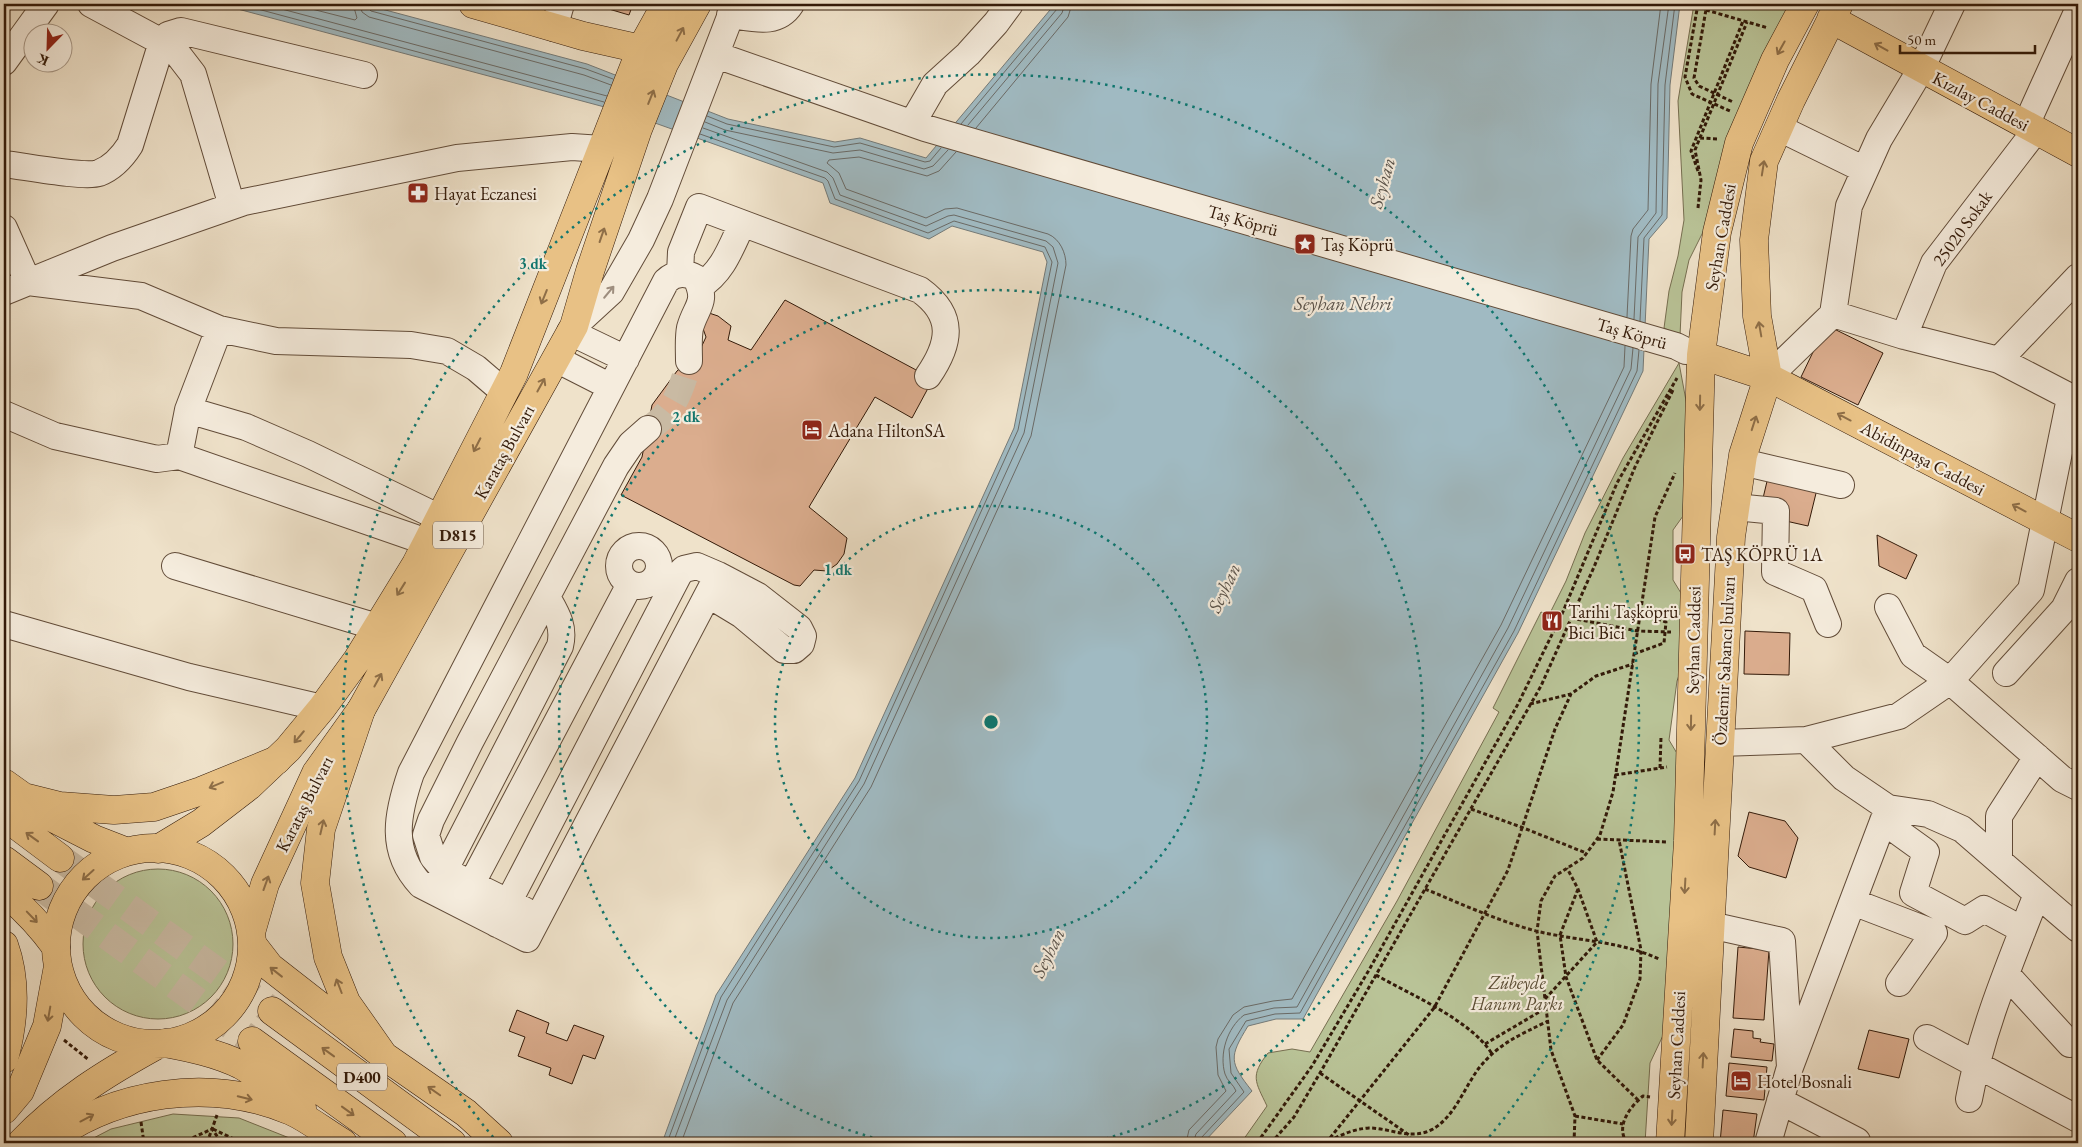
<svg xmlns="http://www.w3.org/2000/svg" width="2082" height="1147" font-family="'EB Garamond',serif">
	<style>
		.green { fill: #b9c397; stroke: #766e50 }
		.water { fill: #a0bac2; stroke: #747a78 }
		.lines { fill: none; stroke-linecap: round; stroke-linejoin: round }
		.shore { stroke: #6a6a66; stroke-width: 1 }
		.building { fill: #dbad8e; stroke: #331a09 }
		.minor-tunnel { stroke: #c9baa3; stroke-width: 26; stroke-dasharray: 26 13; stroke-linecap: butt }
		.highway-tunnel { stroke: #c9baa3; stroke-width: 28; stroke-dasharray: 28 14; stroke-linecap: butt }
		.minor-casing { stroke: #624c39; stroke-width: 28 }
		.major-casing { stroke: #331a09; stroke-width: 29 }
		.highway-casing { stroke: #331a09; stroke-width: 29 }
		.path { stroke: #331a09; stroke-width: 3; stroke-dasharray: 4 2.5; stroke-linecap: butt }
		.minor { stroke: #f5ecdd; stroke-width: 26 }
		.major { stroke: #e8c185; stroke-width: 28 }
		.highway { stroke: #e8c185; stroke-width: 28 }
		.oneway { stroke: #8e6e47 }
		.oneway2 { stroke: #9e8e7e }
		.ring { fill: none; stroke: #0f766e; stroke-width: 2.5; stroke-dasharray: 2.5 5 }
		.labels { text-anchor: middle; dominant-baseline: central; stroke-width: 4.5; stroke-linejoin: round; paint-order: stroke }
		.shield { fill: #f5ecdd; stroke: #6d5949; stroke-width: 1 }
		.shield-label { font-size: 16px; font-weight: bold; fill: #331a09 }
		.street-label { font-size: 18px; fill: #331a09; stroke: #f5ecdd }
		.poi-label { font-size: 18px; fill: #331a09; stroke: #f5ecdd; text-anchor: start }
		.park-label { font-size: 18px; font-style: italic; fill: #5b4d34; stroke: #f5ecdd }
		.water-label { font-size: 19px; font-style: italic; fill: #59524a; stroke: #f5ecdd }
		.centre { fill: #0f766e; stroke: #f5ecdd; stroke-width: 2.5 }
		.ring-label { font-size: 15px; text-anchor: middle; font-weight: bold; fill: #0f766e; stroke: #f5ecdd; stroke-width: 4.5; stroke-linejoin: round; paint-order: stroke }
	</style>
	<rect width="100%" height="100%" fill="#efe2ca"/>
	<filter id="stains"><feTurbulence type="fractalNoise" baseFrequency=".004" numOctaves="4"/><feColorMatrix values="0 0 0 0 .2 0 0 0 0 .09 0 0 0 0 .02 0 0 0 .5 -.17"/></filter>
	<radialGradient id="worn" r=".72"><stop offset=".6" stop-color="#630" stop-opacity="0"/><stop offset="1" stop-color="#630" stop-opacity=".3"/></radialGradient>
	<path class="green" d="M1694,4H1803L1708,222L1689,260L1682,292L1680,336L1664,328L1669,291L1678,256L1684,220L1678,101Z
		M1679,363L1687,406L1683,516L1673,530V580L1684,598L1682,667L1677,681L1669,740L1684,765L1667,1027L1650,1063L1645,1143H1241L1267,1106C1255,1081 1250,1076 1268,1053L1292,1049L1310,1052L1397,901L1499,712L1493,708L1541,612L1549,615L1566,581L1585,533L1623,458Z
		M83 944a75 75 0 1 1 150 0a75 75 0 1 1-150 0Z
		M173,1114L239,1118L302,1143H84L111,1129Z"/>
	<path class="water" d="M219,4H363L587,64L728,119L835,142L860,138L926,158L1055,4H1680L1670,85L1667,218L1649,239L1643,371L1518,633L1303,1019H1276L1248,1026C1229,1057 1229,1062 1252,1091L1203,1143H662L716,995L855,778L1014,428L1047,262L1043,252L952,226L929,239L830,203L823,183L627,113Z"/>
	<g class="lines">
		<path class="shore" d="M239,4L604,102
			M263,4L607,96
			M292,4L355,20L357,18L353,4
			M360,4L362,12L369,17L584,75L611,85
			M367,4L368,8L371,11L586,69L613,79
			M707,116L727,124L834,147L860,143L925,162L930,161L941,148
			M705,122L725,130L833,153L860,150L924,169L933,166L948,150
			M961,124L1057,9L1059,4
			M968,125L1062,13L1065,4
			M976,128L1068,17L1072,4
			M1627,317L1631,236L1633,229L1648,210L1651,84L1661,4
			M1634,319L1638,237L1656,213L1658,84L1669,4
			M1640,321L1644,238L1662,215L1665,85L1675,4
			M667,1143L721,997L859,781L1018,430L1052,262L1045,247L954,221L928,233L835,199L828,181L825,178L700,134
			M673,1143L727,1000L864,784L1024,433L1058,263L1053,247L1046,241L954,215L948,216L926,226L840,195L833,178L827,172L703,128
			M681,1143L733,1003L871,787L1031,436L1066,265C1066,253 1060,239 1048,234L957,208L945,209L926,218L846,189L839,173L827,163L829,160L859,157L927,176L939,171L956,152
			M1186,1143L1189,1130L1226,1091L1218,1075L1216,1047L1218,1039L1233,1015L1244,1007L1273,1001L1292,999L1501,625L1624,367L1625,346
			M1193,1143L1196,1134L1236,1091C1234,1085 1227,1081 1225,1074C1219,1054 1227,1028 1244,1015L1274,1008L1297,1007L1508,628L1631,369L1633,348
			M1199,1143L1201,1138L1244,1092L1231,1073L1229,1049L1246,1021L1275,1014L1300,1013L1514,631L1637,371L1639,350"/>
	</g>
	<path class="building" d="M592,4H633L629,15Z
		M785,300L933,379L912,418L875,397L809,507L847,538L844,554L837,564L827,571L814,570L800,586L794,585L621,495L642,457L652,405L677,371L699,352L706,337L701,323L706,312L718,316L731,326L728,340L751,350Z
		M1826,325L1883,353L1858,405L1801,377Z
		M1769,473L1818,485L1808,526L1759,515Z
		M1877,535L1917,555L1906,579L1879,566Z
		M1745,631L1790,633L1789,675L1744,674Z
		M1749,812L1785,821L1798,838L1786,878L1749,867L1738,856Z
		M1738,947L1769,950L1764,1020L1733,1018Z
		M517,1010L549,1023L546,1033L567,1041L574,1025L604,1036L595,1059L583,1055L572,1084L549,1075L551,1068L518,1056L525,1037L509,1031Z
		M1734,1029L1753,1031V1038L1761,1039L1760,1042L1774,1044L1772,1061L1731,1057Z
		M1869,1030L1909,1039L1899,1078L1858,1069Z
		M1729,1063L1767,1067L1764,1100L1726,1096Z
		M1723,1110L1757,1114L1753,1143H1720Z"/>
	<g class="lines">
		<path class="minor-tunnel" d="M648,429C673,414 682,389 689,361"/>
		<path class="highway-tunnel" d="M60,858L272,1011
			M39,886L252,1041"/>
		<g class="minor-casing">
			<path id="minor" d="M91,4L173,48L193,74L232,206
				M730,15C753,18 777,26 791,4
				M554,28L561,4
				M716,55L925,128L1676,346L1686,351
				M4,62L46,4
				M913,122L935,84L968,54L996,23L1010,4
				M2026,125L2078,10
				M1779,128L1865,170
				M4,164C23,166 84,178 99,173C112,168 123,156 130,145L162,42L168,35L181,31L364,75
				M4,228L28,282L141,296L219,329L276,341L411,345L447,351L476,368L504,392
				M680,274L681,252L699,207L920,290C956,316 950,344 928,376
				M700,286C723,272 731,247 742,224
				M4,292L112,248L244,202L457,158L572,147L602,149
				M1833,314L1904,336L1999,360L2078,401
				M574,326L611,292L641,240L660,199L735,4
				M570,332L626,359
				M1904,336L1934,263L2036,130
				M556,359L611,387
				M1999,360L2078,277
				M689,361C689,351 688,338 690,328C696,306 708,303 696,278C686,272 675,272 666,281L411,773C397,814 389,851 421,885L527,939L718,575
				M1768,377L1833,314L1849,206L1879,139L1921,69L1952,4
				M188,410L246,427L308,454L440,518
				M4,414L55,436L157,459L179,456L188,410L219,329
				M179,456L427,542
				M1742,462L1841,485
				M1735,507L1776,511L1775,572L1814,589L1828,624
				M619 566a20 20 0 1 1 40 0a20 20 0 1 1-40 0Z
				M175,566L377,627
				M1888,607L1913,655L1950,681L2062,779L2078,787
				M4,624L189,677L322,708
				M2006,673L2064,609L2078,581
				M1720,743L1806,740L1899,716L1950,681L2031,590L2070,398
				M2037,757L1999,816V861L2078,929
				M1888,808L1928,814L1962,829L1999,861
				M1883,821L1926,852L1913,893L1965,921L1984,909L2023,930
				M437,885L560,646C565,626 556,613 547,597
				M463,900L630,584
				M1853,902L1934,933L1899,983
				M524,910L445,871L433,857L426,835L431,820L470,742L616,466L631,444L648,429
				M497,924L679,574L684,569L697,566L718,575L758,596L799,628L803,636L801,644L794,650H784L742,615L709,595
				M1710,925L1782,941L1790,1067L1768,1143
				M2006,974L2070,1044
				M1927,1038L2078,1119
				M1790,1067L1888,808L1844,778L1806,740
				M1969,1099C1982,1028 2011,961 2037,894
				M1780,1101L1857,1141"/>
		</g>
		<g class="major-casing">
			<path id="major" d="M473,4L583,36L641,49
				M1831,19L2078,153
				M1701,355L1768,377L2078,538
				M56 946a98 98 0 1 1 196 0a98 98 0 1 1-196 0Z
				M158,849L201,823L249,786L288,749L322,708L357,660L416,564L514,373L641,49L666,4
				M252,929L265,884L316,773L361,710L574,326L590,271L638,129L664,64L697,4
				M4,1110L20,1091L47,1026L58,966
				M21,1143C61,1101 106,1073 157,1045
				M1670,1143L1688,841L1701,355L1717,232L1739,143L1775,60L1805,4
				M1699,1143L1731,537L1743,455L1768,377L1757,316L1754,240L1764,161L1791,100L1839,4"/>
		</g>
		<g class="highway-casing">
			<path id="highway" d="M361,710L321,829L315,883L328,957L346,1002L384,1056
				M4,783L53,818L94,839L125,851
				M24,797L60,806L114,810L154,807L201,791L277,760
				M4,816L60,858
				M4,860L39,886
				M4,892C24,908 40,925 56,947
				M4,945C17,981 14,1022 4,1059
				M253,945L270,967L384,1056L466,1113L499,1143
				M272,1011L452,1143
				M252,1041L393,1143
				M165,1043C191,1048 217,1053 241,1065C262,1077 282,1093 302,1108
				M46,1143C115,1091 210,1077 291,1111C309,1119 326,1133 343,1143"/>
		</g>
		<path class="path" d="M1698,4L1685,77L1692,94L1730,111
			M1707,4L1694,78L1699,86L1733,102
			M1706,10L1768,28
			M1700,138L1719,139
			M1698,171L1691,151L1743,21
			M1698,208L1701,180L1695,150L1747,22
			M1571,618L1637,631L1671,632
			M1634,654L1664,643L1666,622L1640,613
			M1530,704L1571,694L1596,676L1633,664
			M1660,768L1661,737
			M1615,775L1667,767
			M1471,809L1521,827L1586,853
			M1597,839L1667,842
			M1425,889C1462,904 1498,921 1536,931C1577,941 1621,941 1659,959
			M1578,889L1560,935L1566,977L1597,1060L1638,1100
			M1376,975C1411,995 1471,1020 1492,1054
			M1545,999L1597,942L1578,889L1567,868
			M64,1040L89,1060
			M1485,1044L1546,1008
			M1597,1060L1623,1025L1640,979L1641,950L1619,840
			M1320,1073L1409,1135L1412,1143
			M1575,1116L1623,1124
			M141,1122L144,1143
			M213,1129L242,1143
			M1329,1141C1343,1134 1354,1129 1369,1128C1391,1128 1411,1141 1433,1129C1455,1116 1464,1088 1479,1068C1499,1043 1520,1035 1548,1021
			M181,1143L212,1129L222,1143
			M207,1143L217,1115
			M1257,1143L1312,1066L1369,970L1518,704L1562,614L1617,483L1677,378
			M1271,1143L1294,1117L1320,1073L1541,686L1594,567L1635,467L1674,388
			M1326,1143L1434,1008L1508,870L1555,729L1571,694
			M1574,1143L1575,1116L1551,1050L1537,931L1541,901L1555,876L1583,858L1600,835L1613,792L1655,517L1675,473
			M1627,1143C1615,1126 1630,1107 1643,1096L1650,1097"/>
		<use href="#minor" class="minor"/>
		<use href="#major" class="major"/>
		<use href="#highway" class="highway"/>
	</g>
	<defs><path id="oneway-shaft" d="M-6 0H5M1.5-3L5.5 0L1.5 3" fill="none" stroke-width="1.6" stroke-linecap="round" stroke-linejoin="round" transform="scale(1.25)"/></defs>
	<g class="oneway">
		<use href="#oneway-shaft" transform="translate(680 34) rotate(-62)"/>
		<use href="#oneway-shaft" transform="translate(1881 47) rotate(-151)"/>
		<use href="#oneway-shaft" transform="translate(1781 48) rotate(119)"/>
		<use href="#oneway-shaft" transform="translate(651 97) rotate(-68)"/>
		<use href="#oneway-shaft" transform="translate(1763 168) rotate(-81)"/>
		<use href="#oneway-shaft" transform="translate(602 235) rotate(-71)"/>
		<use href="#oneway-shaft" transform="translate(544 297) rotate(112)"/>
		<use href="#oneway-shaft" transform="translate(1760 329) rotate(-100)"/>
		<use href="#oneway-shaft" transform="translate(541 385) rotate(-61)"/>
		<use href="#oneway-shaft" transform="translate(1700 403) rotate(91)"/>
		<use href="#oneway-shaft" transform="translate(1844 417) rotate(-152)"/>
		<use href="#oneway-shaft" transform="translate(1754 423) rotate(-72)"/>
		<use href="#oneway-shaft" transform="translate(477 445) rotate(117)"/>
		<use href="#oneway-shaft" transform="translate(2019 508) rotate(-152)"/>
		<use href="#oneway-shaft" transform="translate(401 589) rotate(122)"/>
		<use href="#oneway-shaft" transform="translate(378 680) rotate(-61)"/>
		<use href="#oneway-shaft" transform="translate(1691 723) rotate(91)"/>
		<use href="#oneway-shaft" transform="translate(299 737) rotate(130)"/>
		<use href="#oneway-shaft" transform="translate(216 785) rotate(157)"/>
		<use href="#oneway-shaft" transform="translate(322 827) rotate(-77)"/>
		<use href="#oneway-shaft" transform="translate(1715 827) rotate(-87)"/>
		<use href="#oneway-shaft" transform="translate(32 837) rotate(-144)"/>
		<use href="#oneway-shaft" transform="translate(88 875) rotate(138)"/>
		<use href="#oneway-shaft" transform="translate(266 883) rotate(-70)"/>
		<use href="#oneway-shaft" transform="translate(1685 886) rotate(93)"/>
		<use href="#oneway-shaft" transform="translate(32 917) rotate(46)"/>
		<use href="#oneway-shaft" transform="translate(276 972) rotate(-142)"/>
		<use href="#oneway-shaft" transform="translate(339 986) rotate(-111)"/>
		<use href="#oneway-shaft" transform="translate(49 1014) rotate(100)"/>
		<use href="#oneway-shaft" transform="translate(328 1052) rotate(-144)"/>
		<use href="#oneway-shaft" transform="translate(1703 1060) rotate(-87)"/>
		<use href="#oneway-shaft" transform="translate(434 1091) rotate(-145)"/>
		<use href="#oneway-shaft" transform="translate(245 1098) rotate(14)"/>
		<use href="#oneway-shaft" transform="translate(348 1111) rotate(36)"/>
		<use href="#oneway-shaft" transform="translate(87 1118) rotate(-28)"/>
		<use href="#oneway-shaft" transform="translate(1672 1118) rotate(93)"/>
	</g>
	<use class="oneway2" href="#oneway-shaft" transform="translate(609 292) rotate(-50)"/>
	<g class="ring">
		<circle cx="991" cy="722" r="216"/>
		<path d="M894 1143A432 432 0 1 1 1088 1143"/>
		<path d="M498 1143A648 648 0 1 1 1484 1143"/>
	</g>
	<defs>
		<g id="pharmacy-square" transform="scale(1.125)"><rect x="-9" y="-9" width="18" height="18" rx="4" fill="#8f2418" stroke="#f5ecdd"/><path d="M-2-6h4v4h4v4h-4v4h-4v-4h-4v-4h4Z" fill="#fff"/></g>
		<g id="sight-square" transform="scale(1.125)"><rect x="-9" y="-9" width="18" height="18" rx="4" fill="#8f2418" stroke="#f5ecdd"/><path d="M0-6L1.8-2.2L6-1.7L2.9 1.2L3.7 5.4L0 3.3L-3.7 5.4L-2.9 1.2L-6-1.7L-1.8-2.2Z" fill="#fff"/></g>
		<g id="hotel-square" transform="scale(1.125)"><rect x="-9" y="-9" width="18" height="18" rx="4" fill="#8f2418" stroke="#f5ecdd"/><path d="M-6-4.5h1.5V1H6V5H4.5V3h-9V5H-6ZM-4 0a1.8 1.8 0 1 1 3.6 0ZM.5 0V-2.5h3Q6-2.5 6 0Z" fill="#fff"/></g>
		<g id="bus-square" transform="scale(1.125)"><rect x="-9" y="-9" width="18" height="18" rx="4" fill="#8f2418" stroke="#f5ecdd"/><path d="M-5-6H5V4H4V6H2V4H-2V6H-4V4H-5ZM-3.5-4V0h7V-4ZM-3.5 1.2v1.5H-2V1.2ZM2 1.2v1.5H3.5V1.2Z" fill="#fff"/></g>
		<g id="restaurant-square" transform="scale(1.125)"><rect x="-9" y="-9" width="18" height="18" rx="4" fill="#8f2418" stroke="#f5ecdd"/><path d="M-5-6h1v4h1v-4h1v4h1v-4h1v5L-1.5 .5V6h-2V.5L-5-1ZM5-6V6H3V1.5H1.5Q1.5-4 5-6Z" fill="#fff"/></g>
	</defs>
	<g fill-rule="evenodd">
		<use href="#pharmacy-square" x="418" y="193"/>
		<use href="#sight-square" x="1305" y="244"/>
		<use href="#hotel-square" x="812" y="430"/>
		<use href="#bus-square" x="1685" y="554"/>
		<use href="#restaurant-square" x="1552" y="621"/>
		<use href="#hotel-square" x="1741" y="1081"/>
	</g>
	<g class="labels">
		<g class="shield">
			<rect x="433" y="521.5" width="50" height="27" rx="4"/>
			<rect x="337" y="1063.5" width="50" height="27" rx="4"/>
		</g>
		<g class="shield-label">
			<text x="458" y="535">D815</text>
			<text x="362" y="1077">D400</text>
		</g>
		<g class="street-label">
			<text transform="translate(1981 101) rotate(28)">Kızılay Caddesi</text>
			<text transform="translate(1243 220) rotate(16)">Taș Köprü</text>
			<text transform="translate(1962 228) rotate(-54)">25020 Sokak</text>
			<text transform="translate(1720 237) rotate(-80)">Seyhan Caddesi</text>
			<text transform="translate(1632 333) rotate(16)">Taș Köprü</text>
			<text transform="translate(504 452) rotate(-61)">Karataş Bulvarı</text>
			<text transform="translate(1923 458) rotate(28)">Abidinpaşa Caddesi</text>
			<text transform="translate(1693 640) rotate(-89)">Seyhan Caddesi</text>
			<text transform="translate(1724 661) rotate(-87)">Özdemir Sabancı bulvarı</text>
			<text transform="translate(304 804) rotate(-63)">Karataş Bulvarı</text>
			<text transform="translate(1676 1045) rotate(-87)">Seyhan Caddesi</text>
		</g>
		<g class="poi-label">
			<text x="434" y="193">Hayat Eczanesi</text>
			<text x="1321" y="244">Taş Köprü</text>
			<text x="828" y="430">Adana HiltonSA</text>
			<text x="1701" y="554">TAŞ KÖPRÜ 1A</text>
			<text x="1568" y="611">Tarihi Taşköprü<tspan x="1568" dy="21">Bici Bici</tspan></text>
			<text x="1757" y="1081">Hotel Bosnali</text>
		</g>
		<g class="park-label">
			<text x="1517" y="982">Zübeyde<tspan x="1517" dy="21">Hanım Parkı</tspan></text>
		</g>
		<g class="water-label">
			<text transform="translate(1382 183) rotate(-74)">Seyhan</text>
			<text x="1343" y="303">Seyhan Nehri</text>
			<text transform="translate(1224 588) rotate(-65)">Seyhan</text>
			<text transform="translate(1048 953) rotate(-64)">Seyhan</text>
		</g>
	</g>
	<circle cx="991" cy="722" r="8" class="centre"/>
	<g class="ring-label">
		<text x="533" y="269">3 dk</text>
		<text x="686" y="422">2 dk</text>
		<text x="838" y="575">1 dk</text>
	</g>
	<rect width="2082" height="1147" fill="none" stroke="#efe2ca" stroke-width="20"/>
	<rect x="5" y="5" width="2072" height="1137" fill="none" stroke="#331a09" stroke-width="2.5"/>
	<rect x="10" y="10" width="2062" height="1127" fill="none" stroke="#331a09"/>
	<g transform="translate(48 48) rotate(203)"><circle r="24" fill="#f5ecdd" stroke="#a79888"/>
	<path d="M0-4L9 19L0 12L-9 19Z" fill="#8f2418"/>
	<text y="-8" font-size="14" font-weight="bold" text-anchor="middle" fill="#331a09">K</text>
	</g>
	<path d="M1900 45v8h135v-8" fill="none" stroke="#331a09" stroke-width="2.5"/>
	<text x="1907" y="45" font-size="15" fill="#331a09" stroke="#f5ecdd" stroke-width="4" paint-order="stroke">50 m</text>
	<rect width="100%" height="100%" filter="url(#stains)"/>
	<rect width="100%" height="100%" fill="url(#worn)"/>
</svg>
